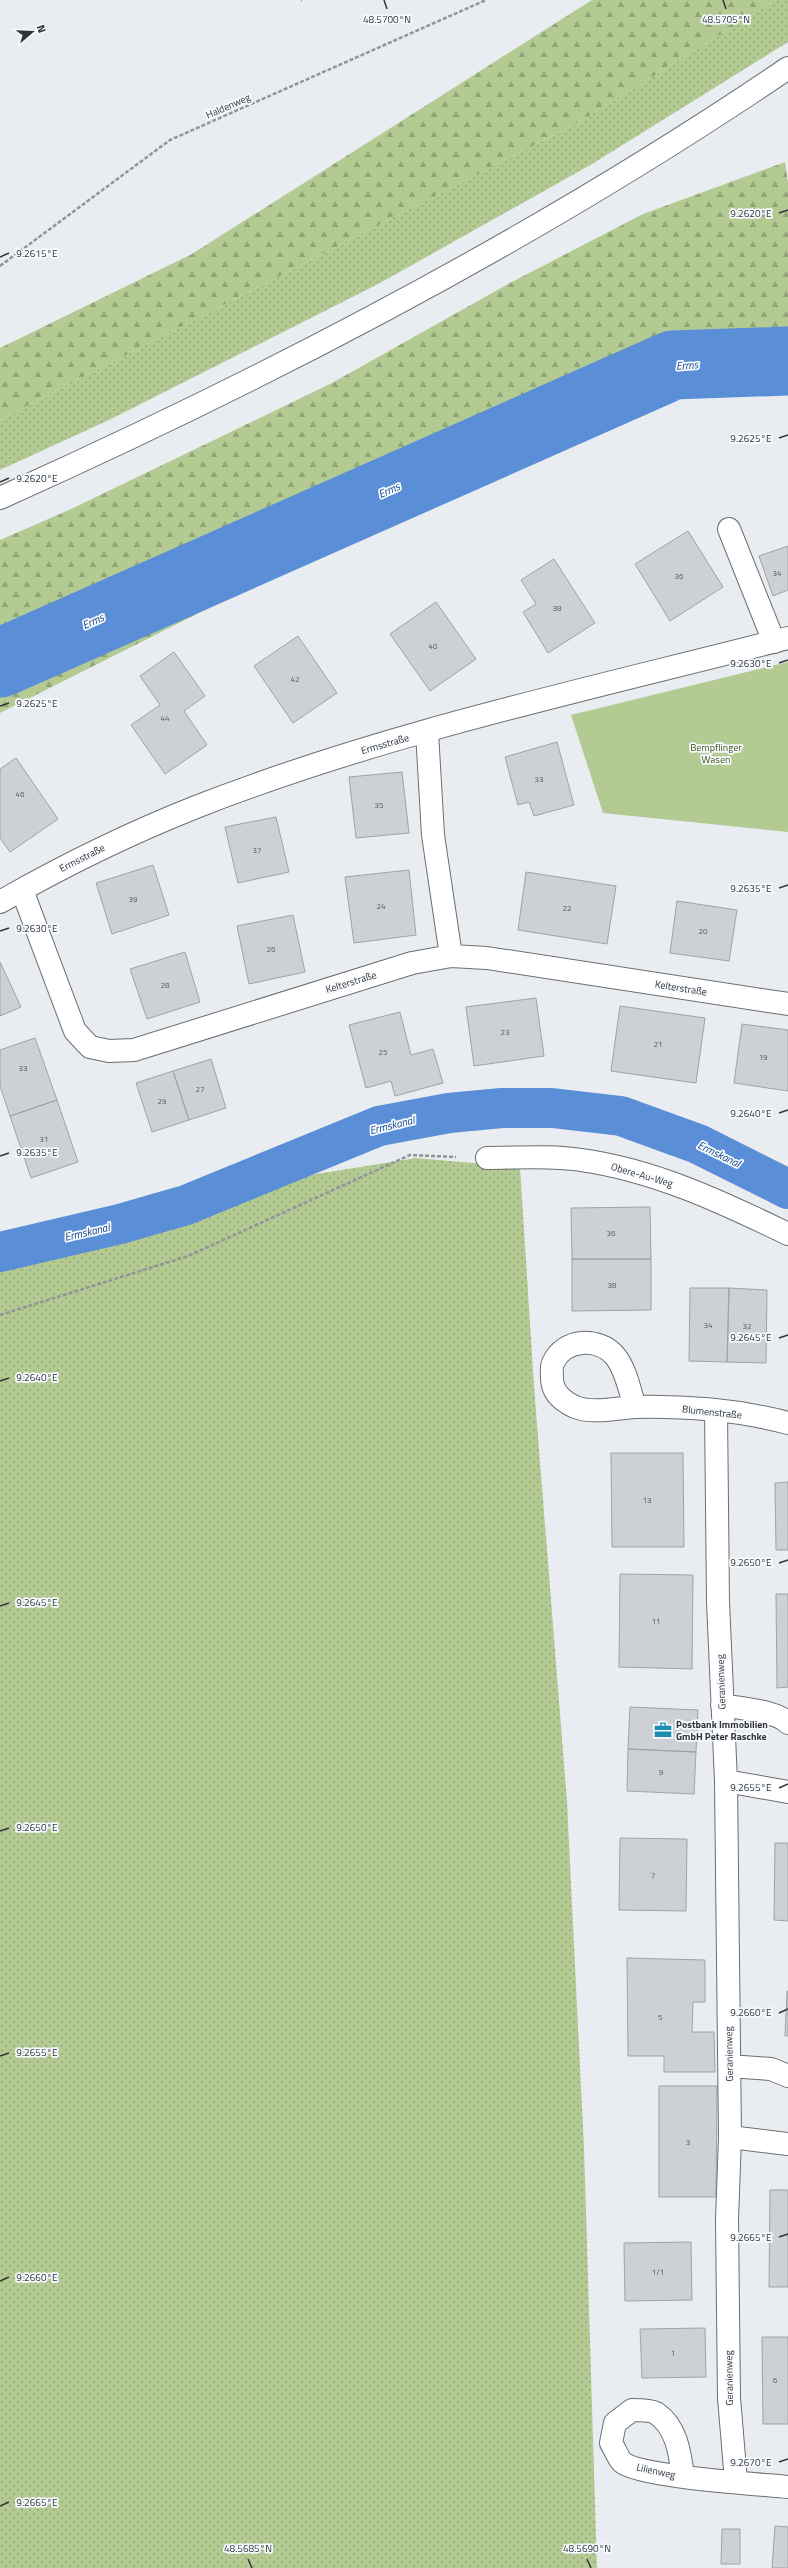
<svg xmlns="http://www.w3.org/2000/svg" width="788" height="2568" font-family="'Titillium Web',sans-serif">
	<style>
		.grass { fill: url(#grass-dots) }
		.forest { fill: url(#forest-firs) }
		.park { fill: #b3ca93 }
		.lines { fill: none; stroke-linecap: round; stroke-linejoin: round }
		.canal { stroke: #5a8fd8; stroke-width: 40 }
		.river { stroke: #5a8fd8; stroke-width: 69 }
		.building { fill: #cdd0d4; stroke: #9fa3a6 }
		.minor-casing { stroke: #6b6e71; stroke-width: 24 }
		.highway-casing { stroke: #6b6e71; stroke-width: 24 }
		.path { stroke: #919597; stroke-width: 2.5; stroke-dasharray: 4 2; stroke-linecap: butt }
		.minor { stroke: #fff; stroke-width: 22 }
		.highway { stroke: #fff; stroke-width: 22 }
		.ticks { fill: none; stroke: #323435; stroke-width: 1.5 }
		.labels { text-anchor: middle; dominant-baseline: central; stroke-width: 3.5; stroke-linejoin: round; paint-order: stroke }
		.number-label { font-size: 8px; fill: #595b5d }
		.street-label { font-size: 10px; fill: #323435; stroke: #f7fafe }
		.park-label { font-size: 10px; fill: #3e5312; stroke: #f7fafe }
		.poi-label { font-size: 10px; font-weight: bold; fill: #323435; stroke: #f7fafe; text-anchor: start }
		.water-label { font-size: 11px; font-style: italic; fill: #0f4486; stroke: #f7fafe }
		.ticks-label { font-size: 10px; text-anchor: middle; fill: #323435; stroke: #f7fafe; stroke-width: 3.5; stroke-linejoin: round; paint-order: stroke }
	</style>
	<defs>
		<pattern id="grass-dots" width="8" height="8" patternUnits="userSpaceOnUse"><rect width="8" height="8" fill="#b3ca93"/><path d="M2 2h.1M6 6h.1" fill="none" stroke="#92a579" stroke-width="1.8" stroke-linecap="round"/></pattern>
		<pattern id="forest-firs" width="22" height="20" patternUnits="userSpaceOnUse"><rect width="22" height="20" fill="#b3ca93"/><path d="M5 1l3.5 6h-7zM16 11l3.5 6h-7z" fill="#92a579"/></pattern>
	</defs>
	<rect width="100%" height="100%" fill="#e9edf1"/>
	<path class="grass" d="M776,0H788V42L592,164L380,283L109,420L0,470V420L581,121Z
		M416,1158L520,1167L534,1386L567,1802L584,2148L597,2568H0V1256L191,1194Z"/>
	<path class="forest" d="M592,0H776L581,121L0,420V348L192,254Z
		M785,162L788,183V361L692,365L0,713V540L69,510L332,383L508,284L643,214Z"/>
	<path class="park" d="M788,662V832L603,813L571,715Z"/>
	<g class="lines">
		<path class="canal" d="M0,1252L120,1224L186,1205L379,1126L449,1113L502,1108H552L621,1116L698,1144L788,1189"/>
		<path class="river" d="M0,663L673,365L788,361"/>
	</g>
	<path class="building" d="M688,531L723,587L670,621L635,564Z
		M788,546V590L773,596L759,556Z
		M554,559L595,623L548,653L523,612L536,604L521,580Z
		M436,602L476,659L430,691L390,634Z
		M298,636L337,693L293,723L254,666Z
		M174,652L205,696L184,711L207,745L165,774L131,725L160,705L140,676Z
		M557,742L574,805L534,816L529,802L518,805L505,757Z
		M16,758L58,819L10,852L0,838V769Z
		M402,772L409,833L356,838L349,777Z
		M276,817L289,872L238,883L225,827Z
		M153,865L169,915L112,934L96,883Z
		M409,870L416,935L354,943L345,877Z
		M526,872L616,886L607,944L518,930Z
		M677,901L737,910L729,961L670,953Z
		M293,915L305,972L249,984L237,926Z
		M185,952L200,1002L147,1019L130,969Z
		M0,962L21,1007L0,1016Z
		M536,998L544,1056L474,1066L466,1007Z
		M620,1006L705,1018L696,1083L611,1071Z
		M400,1012L411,1055L433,1049L443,1083L395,1096L391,1081L366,1088L349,1025Z
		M742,1024L788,1030V1091L734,1083Z
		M35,1038L57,1100L10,1116L0,1086V1050Z
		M211,1059L226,1108L189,1120L173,1071Z
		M173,1071L189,1120L152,1132L136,1083Z
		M57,1100L78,1162L31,1178L10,1116Z
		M650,1207L651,1259H572L571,1208Z
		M572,1259H651V1310L572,1311Z
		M690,1288H729L727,1362L689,1361Z
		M729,1288L767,1290L766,1363L727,1362Z
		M611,1453H683L684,1547H612Z
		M788,1482V1550H776L775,1483Z
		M620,1574L693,1575L692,1669L619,1667Z
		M776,1594H788V1687L777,1688Z
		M630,1707L698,1710L696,1752L628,1749Z
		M628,1749L696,1752L694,1794L627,1791Z
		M620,1838L687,1839L686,1911L619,1910Z
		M775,1843H788V1921L774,1920Z
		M627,1958L705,1960V2002H693L692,2032H714L715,2072H664V2056H628Z
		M787,1991H788V2036H785Z
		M659,2086H717L716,2197H659Z
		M770,2190H788V2287H769Z
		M691,2242L692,2300L625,2301L624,2243Z
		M705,2328L706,2377L642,2378L640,2329Z
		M762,2337H788V2424H763Z
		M775,2526L788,2527V2568H772Z
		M722,2529H740V2564H721Z"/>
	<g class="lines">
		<g class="minor-casing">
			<path id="minor" d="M729,529L774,642
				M427,732L433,835L451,956
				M22,890L75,1031L90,1047L109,1051L134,1050L412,963L451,956L487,958L788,1004
				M0,902C63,866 128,834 196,807C387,732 590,689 788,638
				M487,1158C518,1158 550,1155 581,1160C654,1170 722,1202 788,1234
				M635,1407C630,1392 626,1369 615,1356C599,1337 564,1338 553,1363C551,1367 552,1373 552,1378C552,1392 562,1401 575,1407C592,1414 617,1408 635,1407C686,1406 739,1410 788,1423
				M716,1410L718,1602L726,1781L730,2137L727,2220L729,2398L736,2481
				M722,1705C739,1708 777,1711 788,1723
				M726,1781L788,1792
				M729,2066L771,2069L788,2076
				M730,2137L788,2144
				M683,2476C680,2454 677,2427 656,2413C650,2410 638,2410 632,2410L615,2423L611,2443C615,2449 618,2458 622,2462C639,2477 759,2484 788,2487"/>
		</g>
		<g class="highway-casing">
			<path id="highway" d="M0,498C272,376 541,236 788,68"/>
		</g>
		<path class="path" d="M301,0H302
			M0,266L170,140L486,0
			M0,1315L188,1256L410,1155L456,1157"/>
		<use href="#minor" class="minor"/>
		<use href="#highway" class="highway"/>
	</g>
	<path class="ticks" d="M384,0L387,9M723,0L726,9M779,213L788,210M0,257L9,253M779,438L788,435M0,482L9,478M779,663L788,660M0,706L9,703M779,888L788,885M0,931L9,928M779,1113L788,1110M0,1156L9,1153M779,1338L788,1335M0,1381L9,1378M779,1563L788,1560M0,1606L9,1603M779,1788L788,1784M0,1831L9,1828M779,2013L788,2009M0,2056L9,2053M779,2237L788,2234M0,2281L9,2277M779,2462L788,2459M0,2506L9,2502M248,2559L252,2568M587,2559L591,2568"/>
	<defs>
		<g id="office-bare" transform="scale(1.38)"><path d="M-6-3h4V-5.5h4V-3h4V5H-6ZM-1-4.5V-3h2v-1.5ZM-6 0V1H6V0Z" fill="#1c8cb1" stroke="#f7fafe" stroke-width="2.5" paint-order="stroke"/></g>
	</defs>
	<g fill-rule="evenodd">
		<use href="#office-bare" x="663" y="1730"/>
	</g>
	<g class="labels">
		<g class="number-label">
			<text x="777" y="573">34</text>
			<text x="679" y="576">36</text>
			<text x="557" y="608">38</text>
			<text x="433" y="646">40</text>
			<text x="295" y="679">42</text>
			<text x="165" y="718">44</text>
			<text x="539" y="779">33</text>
			<text x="20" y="794">46</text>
			<text x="379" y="805">35</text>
			<text x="257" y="850">37</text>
			<text x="133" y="899">39</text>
			<text x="381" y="906">24</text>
			<text x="567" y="908">22</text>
			<text x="703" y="931">20</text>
			<text x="271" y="949">26</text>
			<text x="165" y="985">28</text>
			<text x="505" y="1032">23</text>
			<text x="658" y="1044">21</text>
			<text x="383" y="1052">25</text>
			<text x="763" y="1057">19</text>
			<text x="23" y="1068">33</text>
			<text x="200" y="1089">27</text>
			<text x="162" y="1101">29</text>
			<text x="44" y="1139">31</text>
			<text x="611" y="1233">36</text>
			<text x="612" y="1285">38</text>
			<text x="708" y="1325">34</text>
			<text x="747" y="1326">32</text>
			<text x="647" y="1500">13</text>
			<text x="656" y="1621">11</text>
			<text x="661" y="1772">9</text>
			<text x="653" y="1875">7</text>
			<text x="660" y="2017">5</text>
			<text x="688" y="2142">3</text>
			<text x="658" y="2272">1/1</text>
			<text x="673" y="2353">1</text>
			<text x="775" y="2380">6</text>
		</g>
		<g class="street-label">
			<text transform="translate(228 106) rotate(-24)">Haldenweg</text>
			<text transform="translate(385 744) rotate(-16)">Ermsstraße</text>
			<text transform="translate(82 858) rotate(-27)">Ermsstraße</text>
			<text transform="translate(351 982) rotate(-17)">Kelterstraße</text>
			<text transform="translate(681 988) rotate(9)">Kelterstraße</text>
			<text transform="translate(642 1175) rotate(16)">Obere-Au-Weg</text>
			<text transform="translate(712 1412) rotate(6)">Blumenstraße</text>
			<text transform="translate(721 1682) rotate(-92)">Geranienweg</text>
			<text transform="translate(729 2054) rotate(-91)">Geranienweg</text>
			<text transform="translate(729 2378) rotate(-91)">Geranienweg</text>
			<text transform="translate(656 2471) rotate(12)">Lilienweg</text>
		</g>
		<g class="park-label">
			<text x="716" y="747">Bempflinger<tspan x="716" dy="12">Wasen</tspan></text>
		</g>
		<g class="poi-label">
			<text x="676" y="1724">Postbank Immobilien<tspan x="676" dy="12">GmbH Peter Raschke</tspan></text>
		</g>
		<g class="water-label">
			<text transform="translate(687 365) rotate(-4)">Erms</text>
			<text transform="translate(389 490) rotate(-24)">Erms</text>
			<text transform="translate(93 621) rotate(-24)">Erms</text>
			<text transform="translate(392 1125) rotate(-14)">Ermskanal</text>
			<text transform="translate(719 1154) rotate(26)">Ermskanal</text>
			<text transform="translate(87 1232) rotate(-13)">Ermskanal</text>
		</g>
	</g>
	<g class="ticks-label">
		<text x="387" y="23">48.5700°N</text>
		<text x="726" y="23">48.5705°N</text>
		<text x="751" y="217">9.2620°E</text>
		<text x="37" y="257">9.2615°E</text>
		<text x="751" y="442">9.2625°E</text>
		<text x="37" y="482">9.2620°E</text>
		<text x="751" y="667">9.2630°E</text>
		<text x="37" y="707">9.2625°E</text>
		<text x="751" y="892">9.2635°E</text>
		<text x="37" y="932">9.2630°E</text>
		<text x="751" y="1117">9.2640°E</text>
		<text x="37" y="1156">9.2635°E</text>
		<text x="751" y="1341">9.2645°E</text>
		<text x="37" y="1381">9.2640°E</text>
		<text x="751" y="1566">9.2650°E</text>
		<text x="37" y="1606">9.2645°E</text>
		<text x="751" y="1791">9.2655°E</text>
		<text x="37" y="1831">9.2650°E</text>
		<text x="751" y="2016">9.2660°E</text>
		<text x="37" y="2056">9.2655°E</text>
		<text x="751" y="2241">9.2665°E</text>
		<text x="37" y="2281">9.2660°E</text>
		<text x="751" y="2466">9.2670°E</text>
		<text x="37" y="2506">9.2665°E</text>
		<text x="248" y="2552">48.5685°N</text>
		<text x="587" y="2552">48.5690°N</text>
	</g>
	<g transform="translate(32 32) rotate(71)" stroke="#f7fafe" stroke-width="3" paint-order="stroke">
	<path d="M0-3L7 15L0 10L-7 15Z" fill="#323435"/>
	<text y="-6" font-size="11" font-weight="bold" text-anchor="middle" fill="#323435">N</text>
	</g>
</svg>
